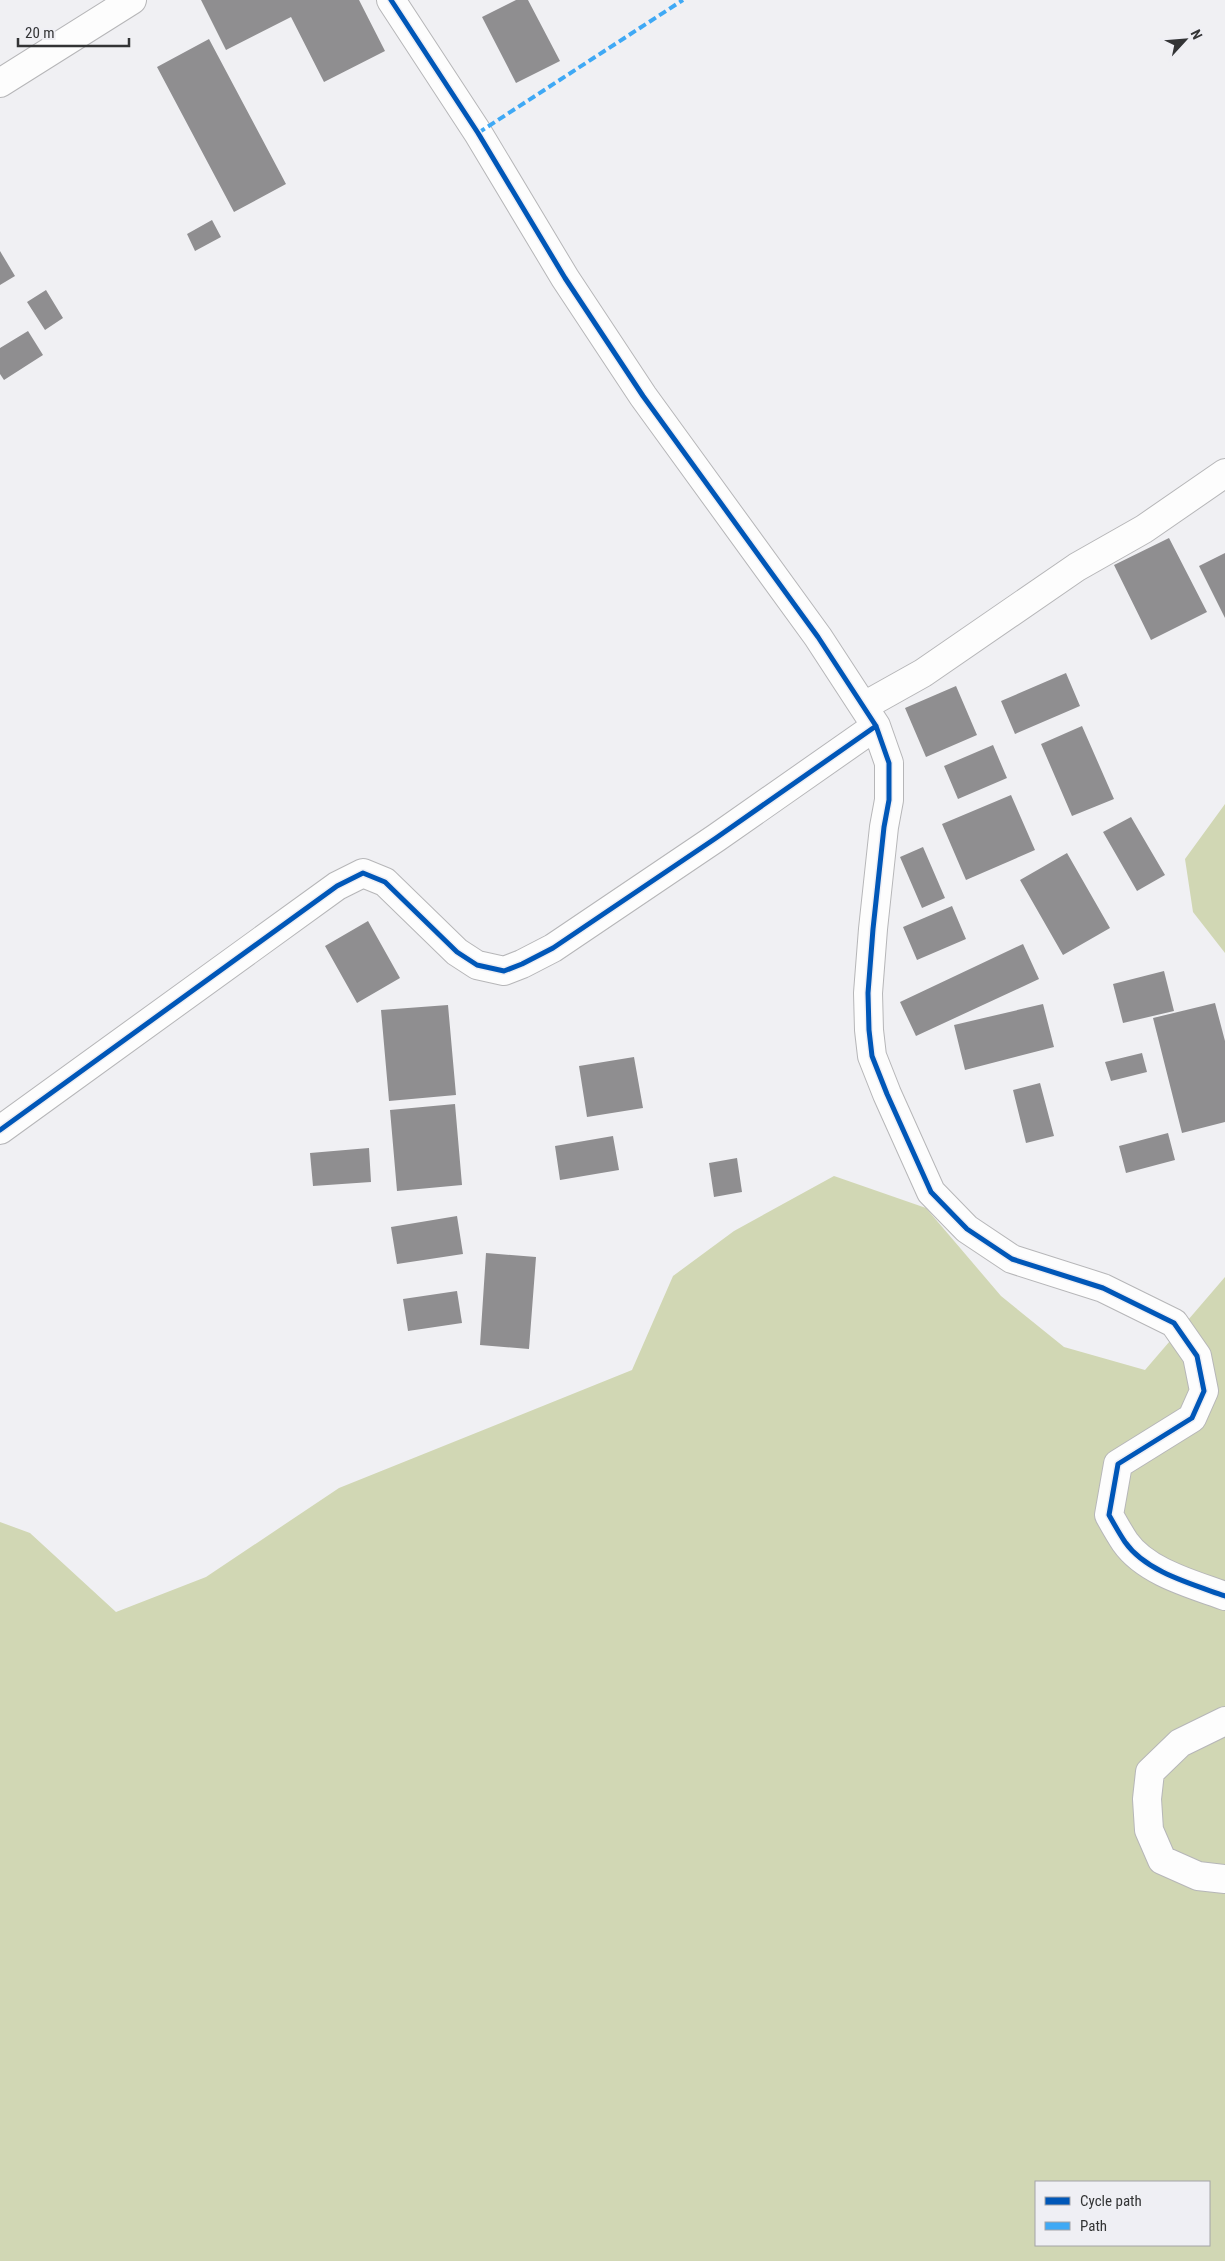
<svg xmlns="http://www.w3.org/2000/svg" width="1225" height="2261" viewBox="0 0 1225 2261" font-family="'Roboto Condensed',sans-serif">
<rect width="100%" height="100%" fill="#f0f0f3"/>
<path fill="#d1d7b4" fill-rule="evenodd" d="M1225,804v149l-32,-41 -8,-53z
M834,1176l92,32 75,88 63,51 81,23 80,-93v984h-1225v-739l30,11 86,79 90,-35 133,-89 293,-118 41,-94 61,-45zM1036,2182h173v63h-173z"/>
<path fill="#8f8e90" d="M201,0h158l26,51 -61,31 -33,-65 -65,33z
M516,0h12l32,61 -44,22 -34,-66z
M209,39l77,145 -52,28 -77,-145z
M212,220l9,17 -26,14 -8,-17z
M0,251l15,25 -15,9z
M46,290l17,28 -18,12 -18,-28z
M28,331l15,24 -39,25 -4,-6v-26z
M1169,538l38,74 -56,28 -37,-75z
M1225,553v65l-26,-52z
M1066,673l14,33 -65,28 -14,-33z
M956,686l21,49 -51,22 -21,-49z
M1082,726l32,73 -42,17 -31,-72z
M993,745l14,33 -49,21 -14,-33z
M1011,795l24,55 -69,30 -24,-56z
M1131,817l34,58 -28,16 -34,-59z
M923,847l22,51 -23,10 -22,-51z
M1067,853l43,75 -47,27 -43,-75z
M952,906l14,33 -49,21 -14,-33z
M368,921l32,57 -43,25 -32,-57z
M1023,944l16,35 -123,57 -16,-34z
M1164,971l10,40 -51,12 -10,-39z
M1215,1003l10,38v81l-43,11 -29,-115z
M1043,1004l11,43 -89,23 -11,-45z
M448,1005l8,90 -67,6 -8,-91z
M1142,1053l5,19 -36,9 -6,-19z
M634,1057l9,51 -56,9 -8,-51z
M1040,1083l14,53 -28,7 -13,-53z
M455,1104l7,81 -65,6 -7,-81z
M1168,1133l7,27 -49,13 -7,-27z
M613,1136l6,34 -59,10 -5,-34z
M369,1148l2,34 -58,4 -3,-33z
M737,1158l5,34 -28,5 -5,-34z
M457,1216l6,38 -66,10 -6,-37z
M486,1253l50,4 -7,92 -49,-4z
M457,1291l5,32 -54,8 -5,-32z"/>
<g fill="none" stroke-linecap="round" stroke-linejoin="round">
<g stroke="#b6b6b8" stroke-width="30">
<path id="minor" d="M391,0l87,133 87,145 78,118 175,241 58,89 13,37v37l-5,27 -11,102 -5,64 1,37 3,26 15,38 44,98 36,37 45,30 91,29 71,35 23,33 7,35 -12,27 -74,46 -9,51c5,9 10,18 16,27 21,30 67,42 100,54
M864,706l59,-33 154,-106 67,-38 81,-56
M0,1130l337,-244 26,-13 22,9 72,70 20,13 27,6 18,-7 31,-16 163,-110 160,-112
M1225,1721l-45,22 -30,29 -3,27 2,31 13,30 36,16 27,3"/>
</g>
<g stroke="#b6b6b8" stroke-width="30">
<path id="primary" d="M0,83l132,-83"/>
</g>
<use href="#minor" stroke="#fdfdfd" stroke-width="28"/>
<use href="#primary" stroke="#fdfdfd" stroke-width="28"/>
<path stroke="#3fa9f5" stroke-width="4" stroke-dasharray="8 4" stroke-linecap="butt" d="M478,133l205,-133"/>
<g stroke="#efeff4" stroke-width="8">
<path id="cycleway" d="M391,0l87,133 87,145 78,118 175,241 58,89 13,37v37l-5,27 -11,102 -5,64 1,37 3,26 15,38 44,98 36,37 45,30 91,29 71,35 23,33 7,35 -12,27 -74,46 -9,51c5,9 10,18 16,27 21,30 67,42 100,54
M0,1130l337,-244 26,-13 22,9 72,70 20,13 27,6 18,-7 31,-16 163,-110 160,-112"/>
</g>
<use href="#cycleway" stroke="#0057b8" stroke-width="5"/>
</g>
<rect x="1035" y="2181" width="175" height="65" fill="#efeff4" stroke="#a4a4a8"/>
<rect x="1045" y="2197" width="25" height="8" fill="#0057b8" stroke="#a4a4a8"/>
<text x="1080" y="2206" font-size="15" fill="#333435">Cycle path</text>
<rect x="1045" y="2222" width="25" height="8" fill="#3fa9f5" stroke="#a4a4a8"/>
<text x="1080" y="2231" font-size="15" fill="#333435">Path</text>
<g transform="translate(1185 40) rotate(64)" stroke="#efeff4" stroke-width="4" paint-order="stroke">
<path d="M0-4L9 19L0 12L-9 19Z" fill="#333435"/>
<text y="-8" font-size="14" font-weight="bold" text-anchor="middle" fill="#333435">N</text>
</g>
<path d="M18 38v8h111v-8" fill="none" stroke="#333435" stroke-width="2.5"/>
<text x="25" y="38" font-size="15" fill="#333435" stroke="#efeff4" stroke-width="4" paint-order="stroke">20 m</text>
</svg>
